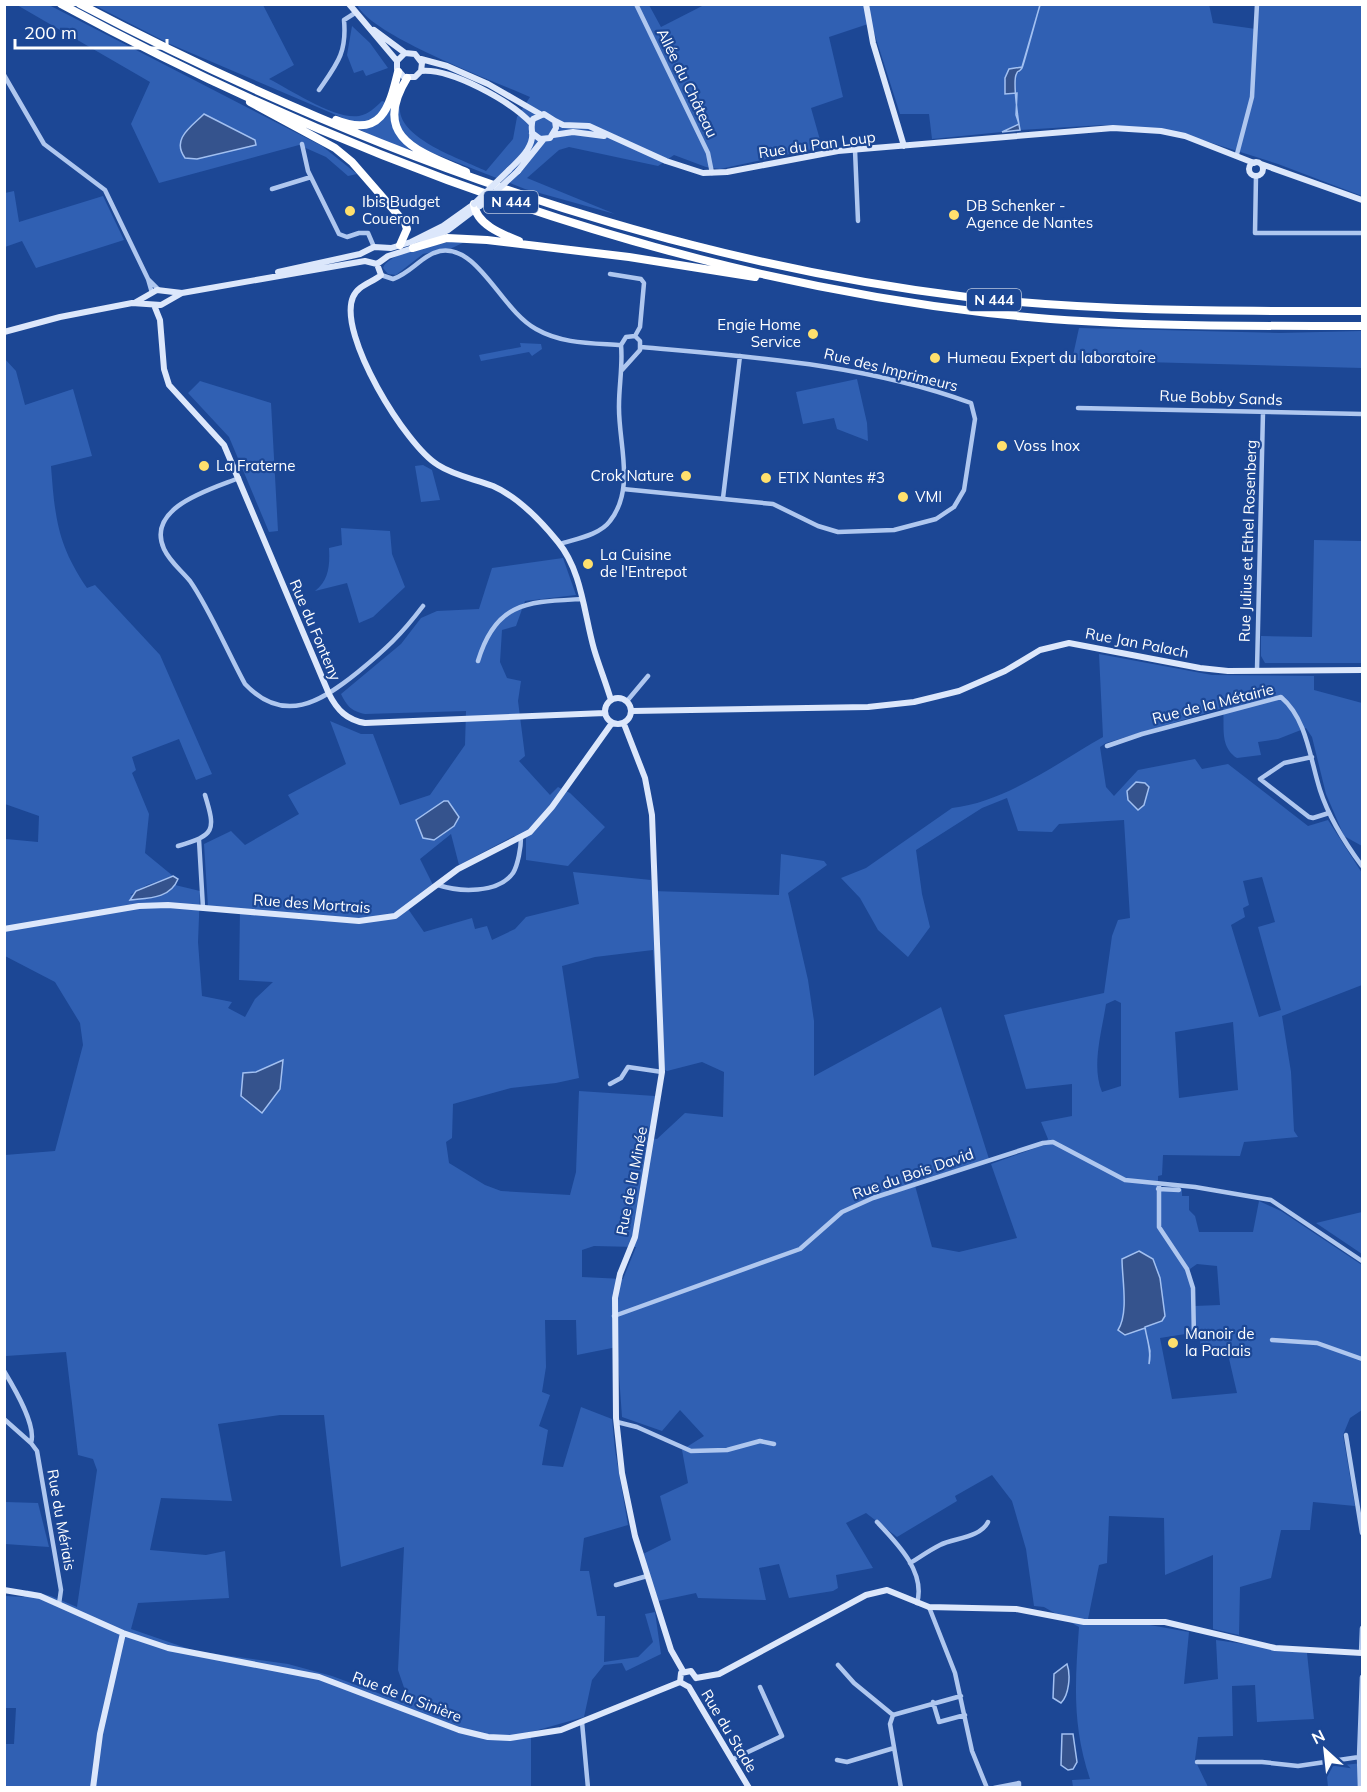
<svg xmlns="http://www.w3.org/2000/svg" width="1367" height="1792" viewBox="0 0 1367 1792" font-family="Mulish,sans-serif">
<rect width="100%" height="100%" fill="#1c4795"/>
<path fill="#3060b3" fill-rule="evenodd" d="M706,4h503l4,19 43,6 2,-24h104v191l-84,-32 -101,-32 -74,-7 -83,5 -1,-6 -17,8 -70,7 -3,-25h-29l-29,-91 -42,14 14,60 -32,11 11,39 -102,22 -14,-2 -32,-12 -16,11 -89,-19 -10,3 -32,28 88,36 -90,-25 -100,-39c-27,2 -60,-16 -82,-32l-173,-74 -76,-39h169l31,60 -25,14c22,11 66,41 90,37 10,-2 17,-9 23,-15l18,5c-4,32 61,53 86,65l27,-32 4,-22 13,-20c-38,-17 -156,-60 -173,-92h292l12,22z
M17,5h32l273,141 35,28 -9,2 -22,-19 -27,-12 -140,38 -28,-59 19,-42z
M352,26l18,17 18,25 -22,8 -3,-6 -9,3 -7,-18z
M14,191l5,31 84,-26 21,44 -88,28 -14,-27 -17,6v-54z
M469,240l-17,8 -29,6 -27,21 -8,-1 -5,-6c5,-17 68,-27 86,-28z
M1079,328l200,5 83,-2v37l-290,-8z
M520,343l21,1 1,5 -10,7 -3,-4 -48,9 -2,-6 42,-8z
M4,358l12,13 9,34 48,-16 19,67 -41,10c4,51 6,78 36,122l8,-3 65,70 52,119 -16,6 -17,-41 -47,18 4,13 -4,3 17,41 -4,39 28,23 -26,9 -17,10 36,-2 9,-8 25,6 -2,51 4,54 30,6 -4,6 17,9 10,-18 18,-17 -34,-2 1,-71 -32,-2 -4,-63 27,-13 14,14 54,-31 -11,-19 58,-31 -16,-43 31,13h12l27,71 30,-10 35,-50 1,-34 -101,3c-14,-3 -18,-8 -24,-20l60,-50 20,-26 16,-7 42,-2 13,-41 71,-10 13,37 -51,6 -9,25 -14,4 -2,32 7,16 14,3 -3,20 7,55 -6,5 31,34 8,-8 12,6 35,34 -37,39 -42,-6v-23l-12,-1 -55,29 -8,-31 -31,25 13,26 -27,21 18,26 48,-14 3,11 12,-3 5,14 23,-11 11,-12 53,-13 -6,-32 78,8 1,11 127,4 2,-41 43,7 3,4 -39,28 20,87 6,41v55l127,-69 48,152 -75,23 18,65 27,5 58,-14 -26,-74 53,-19 4,-6 -7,-17 31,-6v-32l-46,5 -22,-74 100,-22 8,-57 6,-16 12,-2 -6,-98 -65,4 -7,8 -34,-1 -11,-33 -25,10 -66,42 6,44 8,33 -22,30 -30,-27 -18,-32 -19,-20 25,-10 86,-60c54,-6 105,-45 151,-71l-4,-83 113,21 102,1v14l48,13v143l-18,-10 -18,-42 -14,-57 -6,-9 -28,11 -20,3 3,13 -24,3c-18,-12 -12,-31 -14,-50l-117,35 -6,4 6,40 8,9 24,-26 57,-11 7,10 26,-5 80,62 20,-6 34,53v112l-80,31 9,56 3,59 4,6 -54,5 -4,14 -77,-1 -1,20 -4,1v12l24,1v7h7v14l6,6 4,16h54l6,-31 22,10 81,54v145l-12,8 -7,17 12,71 -42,-4 -3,28h-29l-10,48 -31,9 -1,48 -26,-6v-74l-48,20 -1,-57 -55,-2 -2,47 -8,2 -11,54h28l73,13 -5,52 34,-5 -2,-39 91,13 7,66 -57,3 -2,-37 -23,1 1,50 -35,1 -3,23 13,27h-135l-1,-7 18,-1c-18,-54 -15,-96 -11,-152l-35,-20 -10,-1 -8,-57 -14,-48 -20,-26 -37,21 2,5 -60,36 -31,-24 -20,10 27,45 -37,7 2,13 -5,3 -44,7 -10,-34 -20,4 7,32 -68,-2 -2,-5 -38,8 -15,-47 28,-14 -11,-44 28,-13 -6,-33 22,-14 -24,-26 -18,21 -40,-14 -5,-70 -40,8 -1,-35h-31l1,47 -4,25 8,3 -11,31 9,4 -6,35 21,2 18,-60 31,12 3,31 13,75 -44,13 -4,33h9l8,45h8l-1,46 34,-5 15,-15 -8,-28 10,-2 6,42 -35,17 -4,-8 -18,2 -12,15 -8,37 -53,15v55h-526v-43h9l2,-36h-11v-112l19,1 3,-7 24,6 26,11 20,-137 -4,-11 -15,-4 -12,-103 -60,4 -1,-2v-199l50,-4 28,-106 -3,-22 -25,-41 -50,-26v-113l1,-4 32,3 1,-26 -34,-12zM1262,877l13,45 -17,5 23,83 -22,7 -28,-92 14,-8 -2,-9 6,-3 -6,-24zM653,950l7,117 7,4 35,-9 22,10 -1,45 -38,-4 -28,26 -7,-1 5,-42 -76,-5 -3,81 -6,23 -69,-4 -16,-6 -36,-22 -3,-21 6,-4 1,-34 58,-16 45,-5 23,-5 -17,-112 33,-9zM1115,1000l6,3v83l-19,6c-11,-26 0,-61 4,-88zM1233,1022l5,68 -59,8 -4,-66zM594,1246l42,1 -13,32 -41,-2v-27zM1197,1264l20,2 3,39 -26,1 -2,-21 -5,-14zM1198,1332l5,23 24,-5 10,43 -65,6 -12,-61zM280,1415h44l17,152 63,-20 -6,123 12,35 -78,-29 -44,-12 -93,-13 -64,-22 7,-26 91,-5 -4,-47 -19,4 -56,-5 11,-52 71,3 -14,-77z
M857,379l10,44 1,18 -31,-12 -3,-11 -31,6 -7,-32z
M200,381l71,22 7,128 -9,1 -40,-95 -41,-44z
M423,465l9,5 8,30 -19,2 -6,-36z
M341,528l49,3 2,23 13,33 -32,30 -14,6 -12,-40 -32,8c14,-11 15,-26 14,-43l13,-3z
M1314,540l47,1v122h-96l-4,-7v-20l51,1z
M1362,1212v42l-46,-31z
M5,1502l33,1 11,44 -44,-3z
M1362,1763v24h-34l-2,-20z"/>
<path fill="#35538d" stroke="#a2c0f1" stroke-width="1.5" d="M1040,5c-2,6 -16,59 -18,63 -5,7 -3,-1 -6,7 -3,8 2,45 4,55l-18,2 17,-8 -3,-9 1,-22 -12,1v-16l4,-9 13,-2z
M204,114l51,26 1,5 -59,14 -12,-1c-14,-19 6,-31 19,-44z
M1136,782l9,1 4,4 -5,18 -6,5 -10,-10 -1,-9z
M444,801h4l11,16 -5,9 -20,14 -11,-2 -7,-18z
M173,876l5,3c-8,20 -30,19 -48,21l6,-9z
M283,1060l-3,29 -18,24 -21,-17 2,-23 13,-1z
M1139,1251l14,8 7,19 5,38 -3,5 -17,6c2,13 7,25 4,37l1,-13 -5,-23 -20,7 -7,-5c11,-17 4,-51 4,-71z
M1067,1664c4,11 2,31 -6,39l-8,-5 1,-24z
M1073,1734l4,28 -4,7 -5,1 -7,-5 1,-31z"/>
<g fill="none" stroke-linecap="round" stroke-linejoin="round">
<path stroke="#afc7ef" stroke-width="4.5" d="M636,4l72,149 4,20
M4,75l40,69 61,46 43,89 4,14
M319,90c18,-26 28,-37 25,-70l11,-7
M302,144l6,27 31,63 8,3 12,-4h9l6,14
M855,150l3,71
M1237,154l15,-57 5,-93
M1256,176l-1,57h107
M272,189l39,-12
M610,274l31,5 3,4 -4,44 -5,9
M381,275l12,4c18,-6 29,-24 47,-28 38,-7 61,59 96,78 26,15 56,14 85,16
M148,279l11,11
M1078,408l284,6
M239,478c-27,11 -94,29 -75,71 6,13 17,21 26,32 19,27 38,72 55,103 39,41 76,18 113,-12 28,-23 43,-37 65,-66
M623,489l150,15 45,22 20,6 56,-2 42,-11 18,-12 10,-17 11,-71 -4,-16c-106,-39 -218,-46 -330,-56
M723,498l17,-142
M560,544c15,-5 40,-9 50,-23 26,-33 8,-78 9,-116 0,-20 4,-40 2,-60l5,-8 9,-1 5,5v9l-18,20
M478,661c18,-60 50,-59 104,-62
M1257,670l6,-258
M627,701l21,-25
M1107,746l35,-12 139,-37c26,22 29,62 39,93 9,28 25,53 42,76
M1312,757l-28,6 -24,16 49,38 4,1 16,-5
M199,840l4,68
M178,846c37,-11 38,-15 27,-51
M438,885c21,7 60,9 75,-12 5,-8 8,-26 8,-36
M610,1084l11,-6 7,-11 34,5
M1159,1184v43l28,42 6,19 1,50
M1158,1189l21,1
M614,1316l186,-67 42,-37 31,-14 170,-55 10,-1 72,38 70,7 76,13 91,61
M1272,1340l45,3 45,16
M4,1371c9,15 33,54 27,72l6,8 24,139 -2,14
M4,1419l27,24
M617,1422l20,5 54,24 36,-1 33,-9 14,3
M1346,1435l16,98
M877,1522c20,21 49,50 40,81
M910,1563c10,-6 20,-13 30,-18 14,-7 40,-7 48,-23
M616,1585l31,-9
M929,1607l26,66 17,78 15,37
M1361,1653l1,-25
M838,1665l16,18 39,32
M933,1702l6,20 26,-7
M582,1722l6,66
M733,1759l49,-23 -22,-49
M837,1760l10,2 47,-14
M1197,1762h65l36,4 61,-9
M901,1788l-11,-64 3,-9 68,-19
M994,1788l25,-5v5
M1360,1788l-1,-31 3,-80"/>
<path stroke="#dce7fb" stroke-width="6" d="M349,4l48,57
M866,4l7,39 31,103
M374,30l31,23
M421,59l26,7 41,18 52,30
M421,71l1,-8 -7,-9 -10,-1 -8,8v8l7,8h11l6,-6c30,-3 89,30 110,52
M555,121l8,4 26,1 77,35 37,12 24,-1 111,-21 275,-23 48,3 24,5 69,27
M553,135l20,-3 31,4
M1249 169a7 7 0 1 1 14 0a7 7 0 1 1-14 0Z
M1261,164l101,36
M509,170c9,-9 21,-19 23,-32 1,-7 -2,-11 1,-19l11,-5 11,7 1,7 -6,10 -10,1 -8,-6
M518,171l25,-31
M377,264l4,11c-9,8 -23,10 -28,22 -16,37 53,149 85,168 17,11 37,14 55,21 25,11 48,35 65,56 24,29 26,72 36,107 5,17 12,34 17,51
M278,272l82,-18 14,-7 17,1 20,-6 32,-16 31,-22
M136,302l21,-12 25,3
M154,305l6,15 4,49 5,16 55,60 105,249c8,16 18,26 36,29l240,-10
M4,332l56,-15 72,-14 29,2 21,-12 183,-32 12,3 11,-8 25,-8 35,-18 29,-22
M605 711a13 13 0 1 1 26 0a13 13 0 1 1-26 0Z
M632,711l236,-4 46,-5 45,-11 46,-20 35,-21 29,-7 131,25 28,3 134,-1
M624,724l21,54 7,37 10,257 -27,165 -15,37 -5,24 1,120 6,55 13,63 36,114 12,21
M4,929l135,-23 29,-1 191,16 36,-5 63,-47 72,-37 22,-25 60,-84
M4,1590l36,6 83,37 45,15 151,29 140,53 29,7 22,1 51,-8 119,-48
M696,1678l23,-4 147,-79 21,-5 42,17 87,2 68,13h81l110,26 87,5
M689,1687l60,101
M689,1687l-9,-5 1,-9 10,-2 5,7
M93,1788l7,-54 23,-101"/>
<path stroke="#fff" stroke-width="8" d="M61,4c286,155 603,271 927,309 124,14 250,13 374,13
M80,4c278,146 575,255 887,293 132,15 263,14 395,14
M407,78c-37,60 13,74 59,94
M250,102l85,46 17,14 53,61 2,6 -7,16
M336,120c45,18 53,-11 62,-48
M474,204c2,20 27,30 45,37
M413,248l34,-10 40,2 142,17 126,20"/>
<path stroke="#dce7fb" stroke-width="6" d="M474,204l35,-34
M480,206l38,-35"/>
</g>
<g fill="#ffe06d" stroke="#1c4795" stroke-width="2">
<circle cx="350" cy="211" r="6"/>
<circle cx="954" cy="215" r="6"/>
<circle cx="813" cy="334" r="6"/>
<circle cx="935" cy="358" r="6"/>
<circle cx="1002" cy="446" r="6"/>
<circle cx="204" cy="466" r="6"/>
<circle cx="686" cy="476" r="6"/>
<circle cx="766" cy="478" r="6"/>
<circle cx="903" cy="497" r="6"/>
<circle cx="588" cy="564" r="6"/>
<circle cx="1173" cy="1343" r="6"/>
</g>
<g text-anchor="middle" stroke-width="4.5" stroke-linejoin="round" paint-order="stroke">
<g fill="#1c4795" stroke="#bbc8df" stroke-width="1.5">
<rect x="484" y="191" width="54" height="22" rx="4.5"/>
<rect x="967" y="289" width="54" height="22" rx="4.5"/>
</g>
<g font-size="14" font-weight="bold" fill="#fff">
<text x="511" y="207">N 444</text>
<text x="994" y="305">N 444</text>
</g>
<g font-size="15" fill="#fff" stroke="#1c4795">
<text transform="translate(687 83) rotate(64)" y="5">Allée du Château</text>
<text transform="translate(817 145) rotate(-8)" y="5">Rue du Pan Loup</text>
<text transform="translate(891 370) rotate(14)" y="5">Rue des Imprimeurs</text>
<text transform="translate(1221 398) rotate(2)" y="5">Rue Bobby Sands</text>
<text transform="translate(1248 541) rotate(-88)" y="5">Rue Julius et Ethel Rosenberg</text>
<text transform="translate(315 630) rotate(67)" y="5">Rue du Fonteny</text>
<text transform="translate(1137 643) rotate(11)" y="5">Rue Jan Palach</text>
<text transform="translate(1213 704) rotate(-14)" y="5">Rue de la Métairie</text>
<text transform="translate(312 904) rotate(4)" y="5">Rue des Mortrais</text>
<text transform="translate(913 1174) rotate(-19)" y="5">Rue du Bois David</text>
<text transform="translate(632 1181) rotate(-79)" y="5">Rue de la Minée</text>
<text transform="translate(61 1520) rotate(80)" y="5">Rue du Mériais</text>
<text transform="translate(407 1697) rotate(21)" y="5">Rue de la Sinière</text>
<text transform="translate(729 1731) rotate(59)" y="5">Rue du Stade</text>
</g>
<g font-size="15" fill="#fff" stroke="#1c4795" text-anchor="start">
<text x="362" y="207">Ibis Budget<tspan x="362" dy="17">Coueron</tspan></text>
<text x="966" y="211">DB Schenker -<tspan x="966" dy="17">Agence de Nantes</tspan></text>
<text x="801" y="330" text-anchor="end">Engie Home<tspan x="801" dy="17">Service</tspan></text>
<text x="947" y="363">Humeau Expert du laboratoire</text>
<text x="1014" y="451">Voss Inox</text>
<text x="216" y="471">La Fraterne</text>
<text x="674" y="481" text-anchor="end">Crok Nature</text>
<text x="778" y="483">ETIX Nantes #3</text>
<text x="915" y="502">VMI</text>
<text x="600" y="560">La Cuisine<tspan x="600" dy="17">de l'Entrepot</tspan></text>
<text x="1185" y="1339">Manoir de<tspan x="1185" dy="17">la Paclais</tspan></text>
</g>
</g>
<rect width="1367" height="1792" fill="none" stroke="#ffffff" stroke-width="12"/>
<g transform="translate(1325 1750) rotate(333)" stroke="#1c4795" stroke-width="4.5" paint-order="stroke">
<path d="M0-4.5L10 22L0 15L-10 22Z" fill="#ffffff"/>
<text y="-9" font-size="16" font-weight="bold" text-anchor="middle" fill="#ffffff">N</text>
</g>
<path d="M15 39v9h152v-9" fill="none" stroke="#ffffff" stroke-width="3"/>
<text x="24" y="39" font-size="18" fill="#ffffff" stroke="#1c4795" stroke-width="4.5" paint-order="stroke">200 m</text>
</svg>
